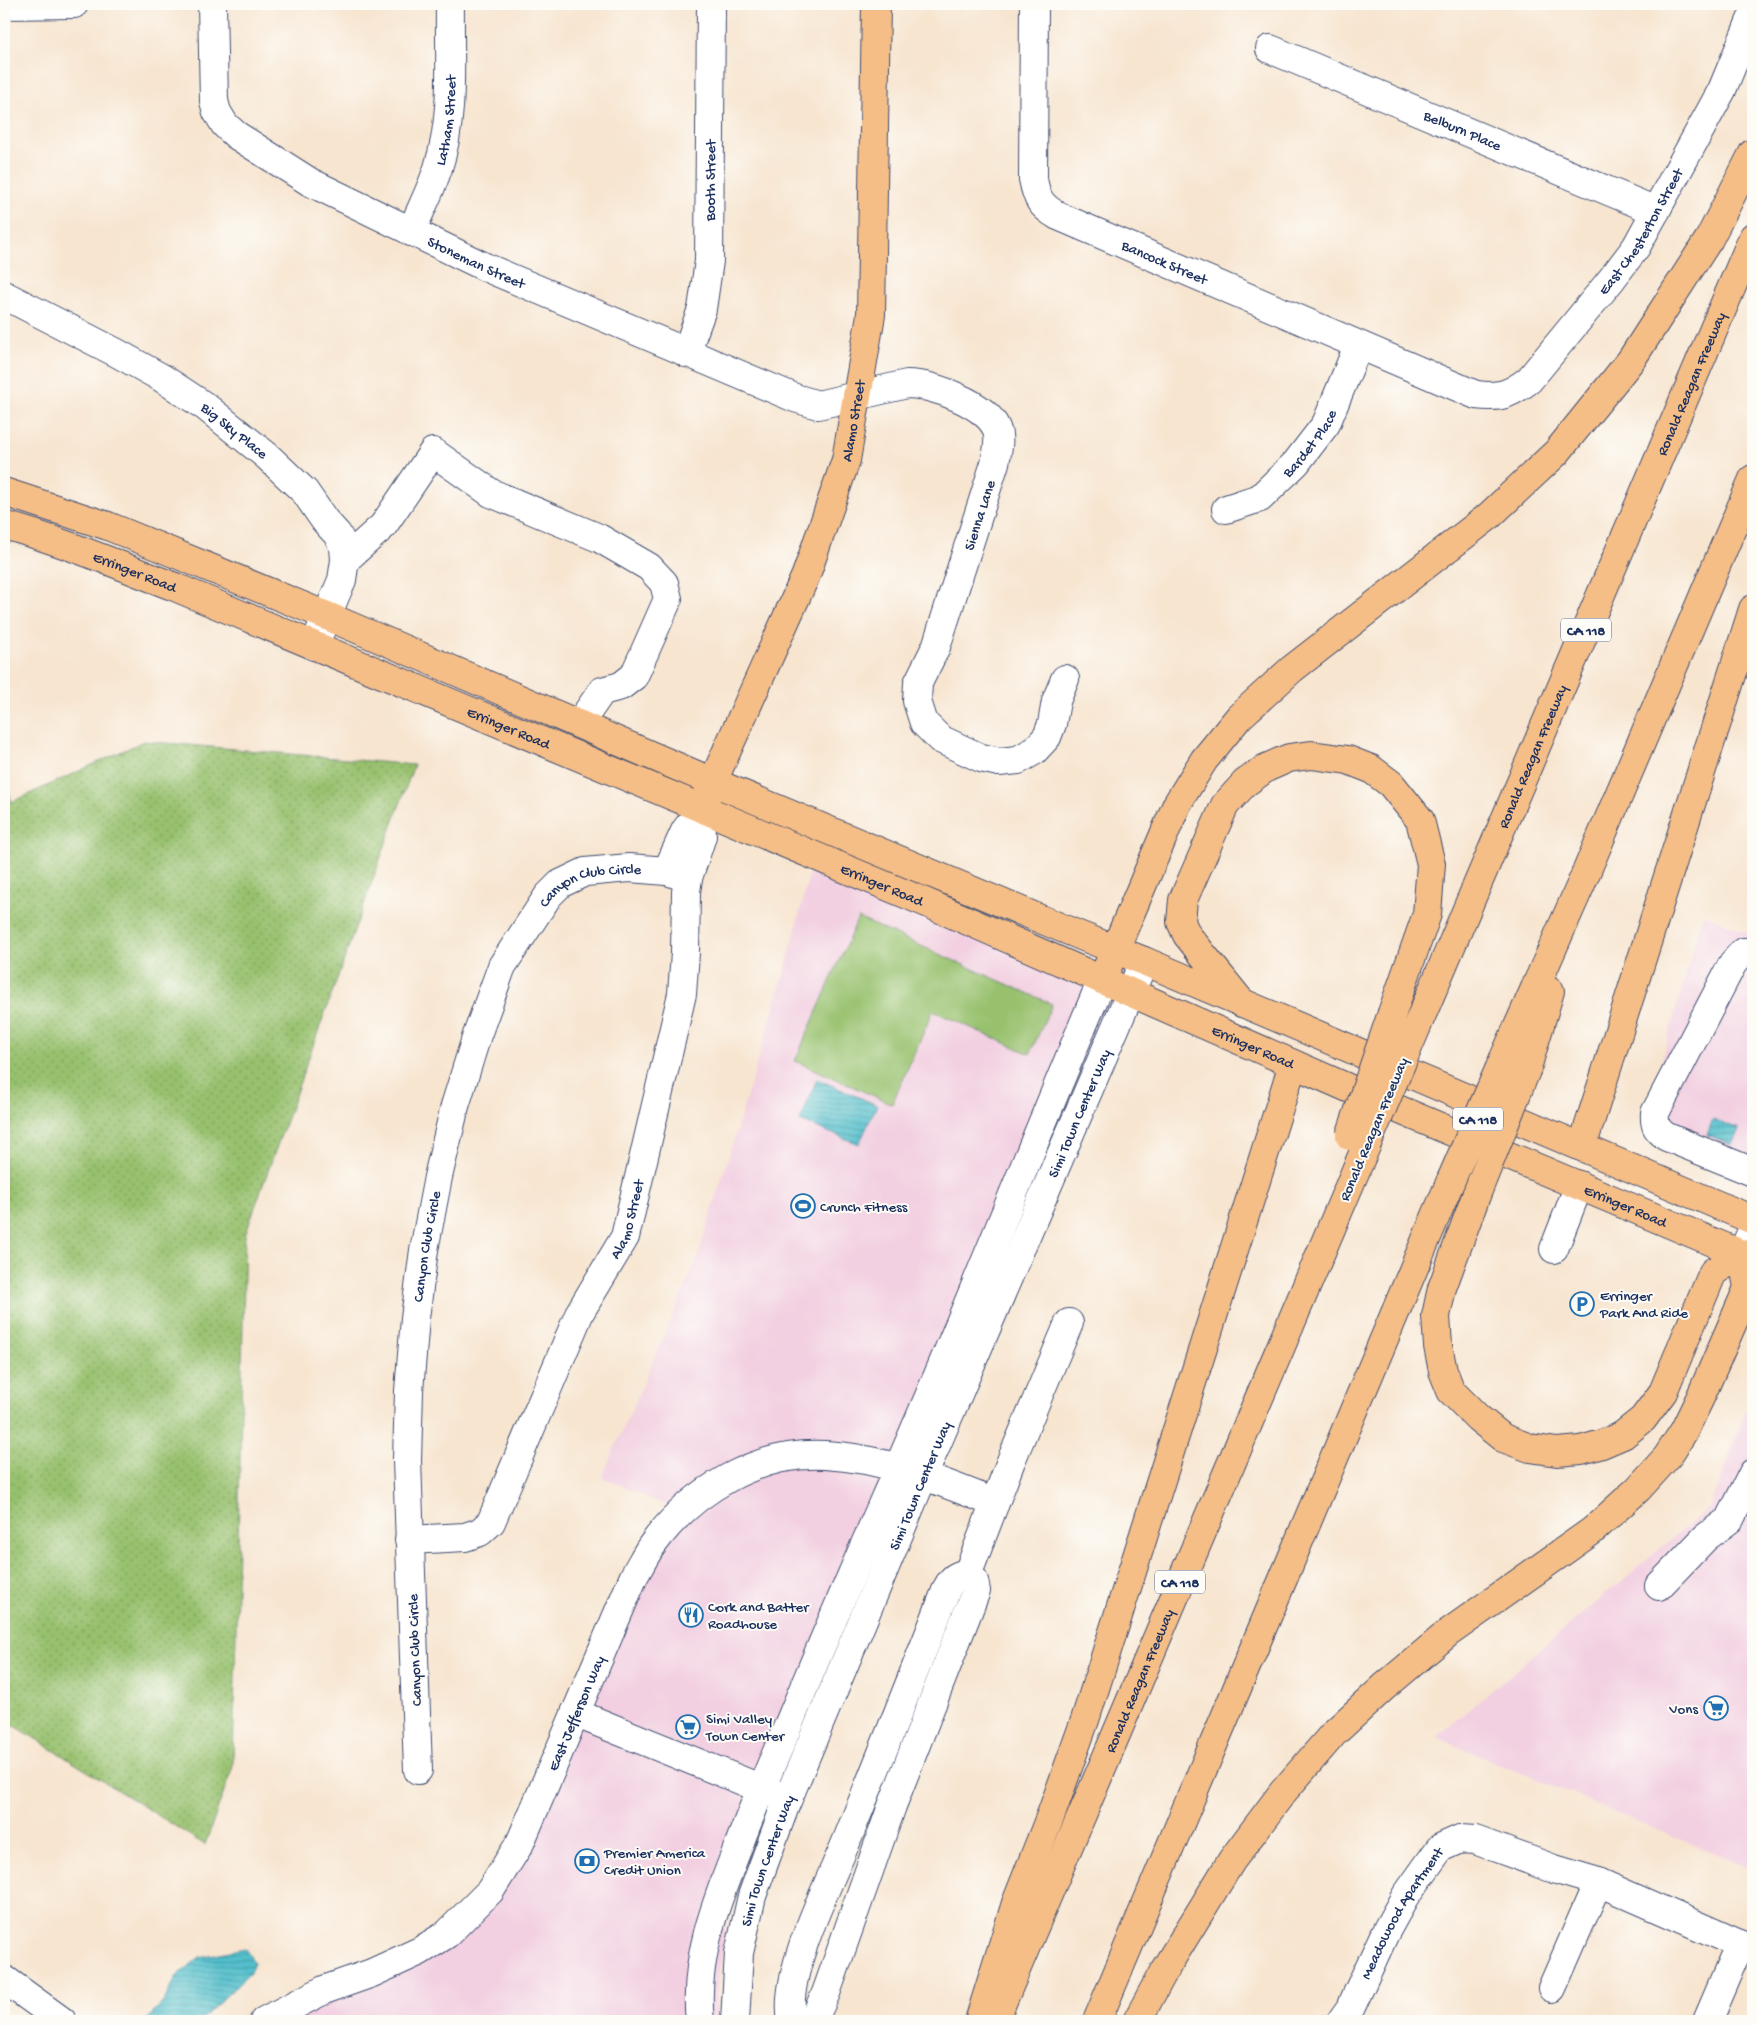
<svg xmlns="http://www.w3.org/2000/svg" width="1757" height="2025" viewBox="0 0 1757 2025" font-family="'Gochi Hand',sans-serif">
<defs>
<pattern id="grass-dots" width="8" height="8" patternUnits="userSpaceOnUse" patternTransform="scale(1.25)"><rect width="8" height="8" fill="#97c16d"/><path d="M2 2h.1M6 6h.1" fill="none" stroke="#7a9d5d" stroke-width="1.8" stroke-linecap="round"/></pattern>
<pattern id="water-rules" width="6" height="5" patternUnits="userSpaceOnUse" patternTransform="scale(1.25)"><rect width="6" height="5" fill="#53c0cc"/><path d="M0 2.5h6" fill="none" stroke="#449ca9"/></pattern>
</defs>
<rect width="100%" height="100%" fill="#fdfcf7"/>
<filter id="ink" filterUnits="userSpaceOnUse"><feTurbulence type="fractalNoise" baseFrequency=".02" numOctaves="2"/><feDisplacementMap in="SourceGraphic" scale="10" xChannelSelector="R" yChannelSelector="G"/><feConvolveMatrix kernelMatrix="1 2 1 2 8 2 1 2 1" color-interpolation-filters="sRGB"/></filter>
<filter id="wash" filterUnits="userSpaceOnUse"><feTurbulence type="fractalNoise" baseFrequency=".0096" numOctaves="4" result="noise"/><feDisplacementMap in="SourceGraphic" scale="20" xChannelSelector="R" yChannelSelector="G"/><feGaussianBlur stdDeviation="1.12" result="paint"/><feColorMatrix in="noise" values="0 0 0 0 0 0 0 0 0 0 0 0 0 0 0 0 0 1.4 0 .05"/><feComposite in="paint" operator="in"/></filter>
<g filter="url(#wash)">
<rect width="100%" height="100%" fill="#f7e5d0"/>
<path fill="#f2cfe1" d="M811,867l309,127 -214,481 -176,425 -14,96 1,25h-442l118,-51 118,-99 125,-288 51,-68 -85,-38 95,-217 89,-292z
M1703,914l50,21v251l-105,-45 -5,-16z
M1753,1391v479l-317,-133 275,-231z"/>
<path fill="url(#grass-dots)" stroke="#597866" d="M144,741l270,24 -169,470 -12,531 -28,79 -201,-126v-941l8,24z"/>
<path fill="#97c16d" stroke="#597866" d="M858,918l194,86 -22,50 -97,-43 -41,93 -97,-43z"/>
<path fill="url(#water-rules)" stroke="#377895" d="M817,1079l60,26 -18,39 -59,-23z
M1713,1119l26,10 -7,16 -25,-10z
M245,1948l9,14 -4,11 -50,48h-54l18,-20 13,-25 23,-19z"/>
</g>
<g filter="url(#ink)">
<g fill="none" stroke-linecap="round" stroke-linejoin="round">
<g stroke="#3c4a6f" stroke-width="30">
<g id="minor">
<path id="s1" d="M212,4l2,97 3,11 8,13 11,10 74,47 175,85 310,131 23,7 89,-21c25,0 79,20 89,44 5,11 1,24 -1,35l-59,184 -18,36 -1,18 7,22 16,16 41,19 18,4 19,-2 16,-9 13,-14 5,-13 4,-23 9,-22"/>
<path id="s2" d="M1034,4l-1,175c4,21 8,27 25,37l418,179c24,3 33,0 53,-15l82,-100 25,-33 86,-157 31,-75"/>
<path d="M4,5l70,-1"/>
<path id="s3" d="M1270,49l386,162"/>
<path id="s4" d="M411,232c9,-21 20,-42 27,-64 17,-52 11,-111 12,-164"/>
<path id="s5" d="M4,295l113,58 45,25 44,29 61,49 38,36 20,29 12,13 7,13 1,13 -3,20 -28,66"/>
<path id="s6" d="M686,353l16,-44 7,-48 2,-257"/>
<path id="s7" d="M1226,509l34,-11 36,-35 30,-39 32,-78"/>
<path d="M345,560l38,-34 50,-74 58,41 108,45 50,29 15,16 4,16 -34,77 -13,10 -19,5 -23,33"/>
<path d="M667,871l18,-40 12,-16"/>
<path d="M1753,952h-10l-10,11 -78,150c-1,13 2,17 12,24l86,35"/>
<path d="M1554,1249l25,-64"/>
<path d="M1742,1254l11,-26"/>
<path id="s8" d="M409,1540l56,-3 15,-5 11,-10 89,-210 45,-75 57,-243 3,-41 1,-61 2,-14 14,-42 -1,-27"/>
<path d="M968,1573l43,-112 58,-138"/>
<path d="M1659,1586l46,-48 25,-19 23,-46"/>
<path d="M575,1713l202,82"/>
<path id="s9" d="M418,1770l-11,-310 2,-69 6,-73 9,-68 14,-73 17,-71 22,-71 25,-69 46,-70 12,-12 25,-12 44,-4 38,3 21,7"/>
<path d="M4,1979l58,42"/>
<path d="M1552,1988l46,-106"/>
<path id="s10" d="M264,2021l60,-31 48,-17 48,-22 27,-17 43,-43 30,-48 114,-267c6,-10 12,-23 19,-32 39,-53 104,-93 172,-89 59,3 115,26 170,48"/>
<path d="M700,2021c-7,-61 16,-118 38,-174 14,-37 29,-73 45,-109 37,-91 76,-180 115,-270 71,-161 135,-326 204,-488"/>
<path id="s11" d="M735,2021l4,-68 13,-57 33,-90 147,-351 212,-494"/>
<path d="M792,2021c-10,-49 38,-138 57,-186 33,-82 66,-164 98,-247 5,-10 9,-13 21,-15"/>
<path d="M813,2021l13,-28 66,-187 84,-215 -2,-10 -6,-8"/>
<path id="s12" d="M1341,2021l10,-14 34,-74 20,-36 35,-49 20,-9 15,1 79,29 44,13 155,68"/>
<path d="M1707,2021l33,-77"/>
</g>
</g>
<g stroke="#3c4a6f" stroke-width="30">
<g id="major">
<path d="M4,492l104,34 219,90 386,166 368,154 63,25 609,259"/>
<path id="s13" d="M4,525c58,16 114,40 171,62l752,316 428,188 398,168"/>
<path id="s14" d="M706,797l100,-222 40,-115 25,-145 5,-311"/>
</g>
</g>
<g stroke="#3c4a6f" stroke-width="30">
<g id="highway">
<path d="M1102,980l75,-176 27,-44 35,-43 53,-48 197,-153 68,-64 74,-92 78,-121 44,-86"/>
<path d="M1242,1003l-55,-68 -6,-13 2,-22 42,-95 20,-22 21,-15 23,-10 22,-3 37,5 23,9 20,15 29,36 11,44 -4,50 -35,99"/>
<path id="s15" d="M1418,1024l335,-787"/>
<path d="M1504,1058l78,-176 171,-403"/>
<path d="M1527,1068l23,-77"/>
<path d="M1582,1147l171,-538"/>
<path id="s16" d="M999,2010l368,-866"/>
<path d="M979,2021l37,-118 36,-91 33,-92 208,-656"/>
<path d="M1097,2021l354,-841"/>
<path d="M1137,2021l28,-52 67,-109 51,-68 51,-59 50,-46 64,-54 144,-102 46,-42 29,-32 17,-26 16,-33 48,-110 -6,-34 -29,18 -50,120 -20,27 -20,16 -21,9 -21,6 -24,2 -27,-4 -27,-10 -25,-20 -27,-27 -8,-20 -5,-25 -2,-30 6,-28 35,-95"/>
</g>
</g>
<use href="#minor" stroke="#fff" stroke-width="28"/>
<use href="#major" stroke="#f6be87" stroke-width="28"/>
<use href="#highway" stroke="#f6be87" stroke-width="28"/>
<g stroke="#3c4a6f" stroke-width="30" stroke-linecap="butt">
<path id="highway-bridge" d="M1350,1136l42,-123
M1367,1144l51,-120
M1451,1180l53,-122
M1477,1193l50,-125"/>
</g>
<use href="#highway-bridge" stroke="#f6be87" stroke-width="28"/>
</g>
</g>
<defs>
<g id="stadium-ring" transform="scale(1.25)"><circle r="9.5" fill="#fdfcf7" stroke="#1f6fb2" stroke-width="1.5"/><path d="M0-5a6.5 5 0 1 0 0 10a6.5 5 0 1 0 0-10ZM-3.5-1.8h7v3.6h-7Z" fill="#1f6fb2"/></g>
<g id="parking-ring" transform="scale(1.25)"><circle r="9.5" fill="#fdfcf7" stroke="#1f6fb2" stroke-width="1.5"/><path d="M-3.5-5.5H1a3.5 3.5 0 0 1 0 7H-1V5.5H-3.5ZM-1-3.4V-.6H.8a1.4 1.4 0 0 0 0-2.8Z" fill="#1f6fb2"/></g>
<g id="restaurant-ring" transform="scale(1.25)"><circle r="9.5" fill="#fdfcf7" stroke="#1f6fb2" stroke-width="1.5"/><path d="M-5-6h1v4h1v-4h1v4h1v-4h1v5L-1.5 .5V6h-2V.5L-5-1ZM5-6V6H3V1.5H1.5Q1.5-4 5-6Z" fill="#1f6fb2"/></g>
<g id="supermarket-ring" transform="scale(1.25)"><circle r="9.5" fill="#fdfcf7" stroke="#1f6fb2" stroke-width="1.5"/><path d="M-6-5.5h2.5l.6 2H6L4.5 2H-2.5L-4.4-4H-6ZM-1.5 3.2a1.3 1.3 0 1 0 .1 0ZM3 3.2a1.3 1.3 0 1 0 .1 0Z" fill="#1f6fb2"/></g>
<g id="bank-ring" transform="scale(1.25)"><circle r="9.5" fill="#fdfcf7" stroke="#1f6fb2" stroke-width="1.5"/><path d="M-6-4H6V4H-6ZM0-2.3a2.3 2.3 0 1 0 0 4.6a2.3 2.3 0 1 0 0-4.6Z" fill="#1f6fb2"/></g>
</defs>
<g fill-rule="evenodd">
<use href="#stadium-ring" x="803" y="1206"/>
<use href="#parking-ring" x="1582" y="1304"/>
<use href="#restaurant-ring" x="691" y="1615"/>
<use href="#supermarket-ring" x="1716" y="1708"/>
<use href="#supermarket-ring" x="688" y="1727"/>
<use href="#bank-ring" x="587" y="1861"/>
</g>
<g text-anchor="middle" stroke-width="4" stroke-linejoin="round" paint-order="stroke">
<g fill="#fdfcf7" stroke="#5f6c8c" stroke-width="1">
<rect x="1561" y="618.5" width="50" height="23" rx="4"/>
<rect x="1453" y="1107.5" width="50" height="23" rx="4"/>
<rect x="1155" y="1570.5" width="50" height="23" rx="4"/>
</g>
<g font-size="14" font-weight="bold" fill="#1b2f5e">
<text x="1586" y="635">CA 118</text>
<text x="1478" y="1124">CA 118</text>
<text x="1180" y="1587">CA 118</text>
</g>
<g font-size="15" fill="#1b2f5e" stroke="#fdfcf7">
<text dy="5" stroke="none"><textPath href="#s4" startOffset="118">Latham Street</textPath></text>
<text dy="5" stroke="none"><textPath href="#s3" startOffset="209">Belburn Place</textPath></text>
<text dy="5" stroke="none"><textPath href="#s6" startOffset="176">Booth Street</textPath></text>
<text dy="5" stroke="none"><textPath href="#s2" startOffset="920">East Chesterton Street</textPath></text>
<text dy="5" stroke="none"><textPath href="#s1" startOffset="411">Stoneman Street</textPath></text>
<text dy="5" stroke="none"><textPath href="#s2" startOffset="338">Bancock Street</textPath></text>
<text dy="5" stroke="none"><textPath href="#s15" startOffset="696">Ronald Reagan Freeway</textPath></text>
<text dy="5" stroke="none"><textPath href="#s14" startOffset="405">Alamo Street</textPath></text>
<text dy="5" stroke="none"><textPath href="#s5" startOffset="268">Big Sky Place</textPath></text>
<text dy="5" stroke="none"><textPath href="#s7" startOffset="110">Bardet Place</textPath></text>
<text transform="translate(979 515) rotate(-72)" y="5">Sienna Lane</text>
<text dy="5" stroke="none"><textPath href="#s13" startOffset="139">Erringer Road</textPath></text>
<text dy="5" stroke="none"><textPath href="#s13" startOffset="544">Erringer Road</textPath></text>
<text dy="5" stroke="none"><textPath href="#s15" startOffset="291">Ronald Reagan Freeway</textPath></text>
<text dy="5" stroke="none"><textPath href="#s13" startOffset="949">Erringer Road</textPath></text>
<text dy="5" stroke="none"><textPath href="#s9" startOffset="945">Canyon Club Circle</textPath></text>
<text dy="5" stroke="none"><textPath href="#s13" startOffset="1354">Erringer Road</textPath></text>
<text dy="5" stroke="none"><textPath href="#s11" startOffset="975">Simi Town Center Way</textPath></text>
<text transform="translate(1373 1129) rotate(-67)" y="5">Ronald Reagan Freeway</text>
<text dy="5" stroke="none"><textPath href="#s13" startOffset="1759">Erringer Road</textPath></text>
<text dy="5" stroke="none"><textPath href="#s8" startOffset="420">Alamo Street</textPath></text>
<text dy="5" stroke="none"><textPath href="#s9" startOffset="525">Canyon Club Circle</textPath></text>
<text dy="5" stroke="none"><textPath href="#s11" startOffset="570">Simi Town Center Way</textPath></text>
<text transform="translate(414 1650) rotate(-92)" y="5">Canyon Club Circle</text>
<text dy="5" stroke="none"><textPath href="#s16" startOffset="358">Ronald Reagan Freeway</textPath></text>
<text dy="5" stroke="none"><textPath href="#s10" startOffset="462">East Jefferson Way</textPath></text>
<text dy="5" stroke="none"><textPath href="#s11" startOffset="165">Simi Town Center Way</textPath></text>
<text dy="5" stroke="none"><textPath href="#s12" startOffset="124">Meadowood Apartment</textPath></text>
</g>
<g font-size="15" fill="#1b2f5e" stroke="#fdfcf7" text-anchor="start">
<text x="820" y="1211">Crunch Fitness</text>
<text x="1600" y="1300">Erringer<tspan x="1600" dy="17">Park And Ride</tspan></text>
<text x="708" y="1611">Cork and Batter<tspan x="708" dy="17">Roadhouse</tspan></text>
<text x="1698" y="1713" text-anchor="end">Vons</text>
<text x="706" y="1723">Simi Valley<tspan x="706" dy="17">Town Center</tspan></text>
<text x="604" y="1857">Premier America<tspan x="604" dy="17">Credit Union</tspan></text>
</g>
</g>
<rect width="1757" height="2025" fill="none" stroke="#fdfcf7" stroke-width="20"/>
</svg>
